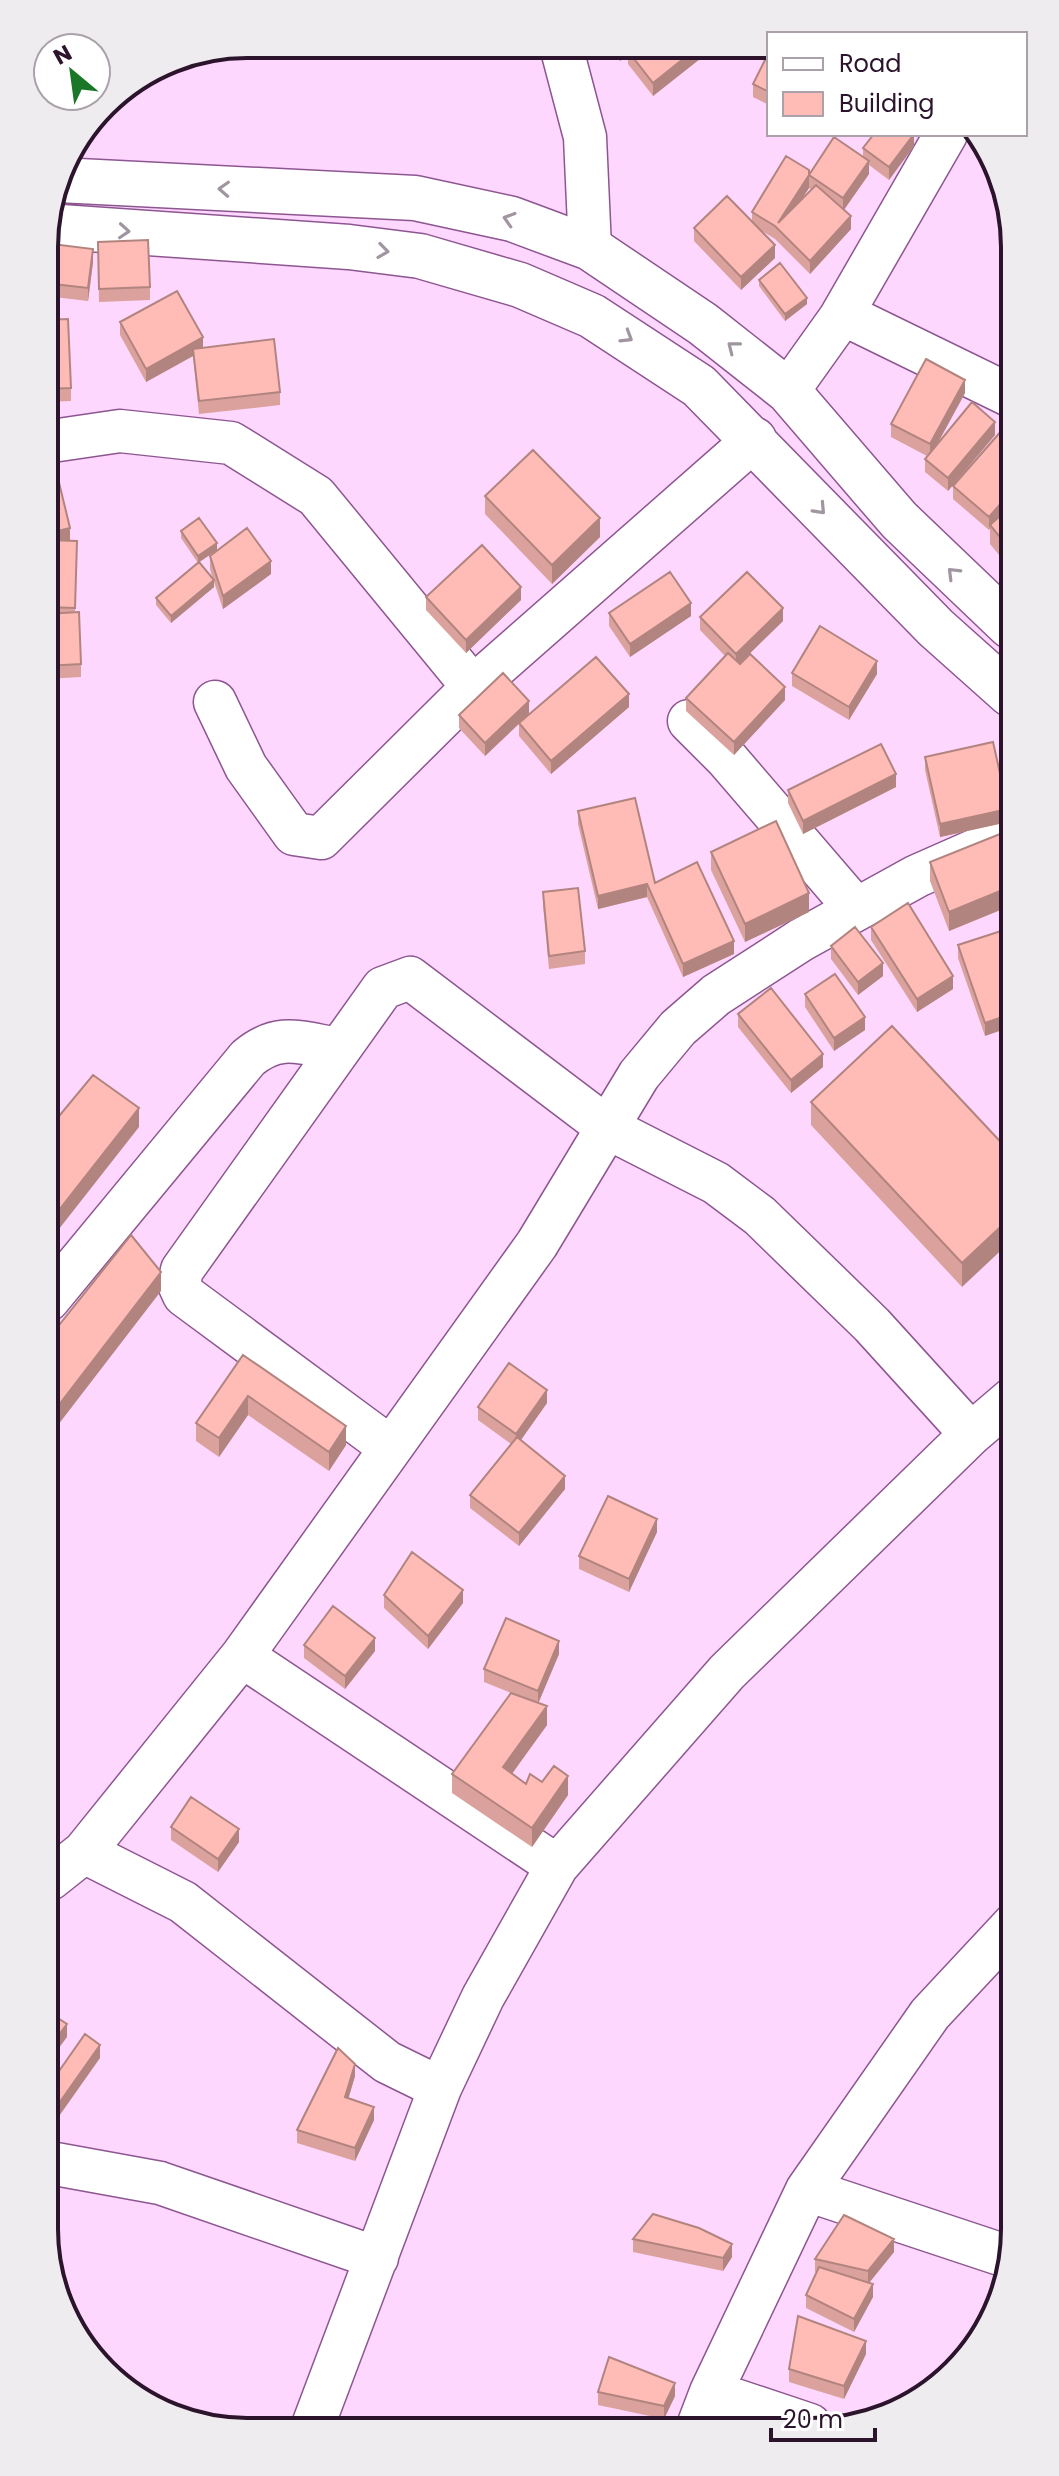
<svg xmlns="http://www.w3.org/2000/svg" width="1059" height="2476" viewBox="0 0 1059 2476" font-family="Poppins,sans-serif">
<rect width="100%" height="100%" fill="#fdd7fe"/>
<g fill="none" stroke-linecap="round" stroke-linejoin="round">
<g stroke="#8d5690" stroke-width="45">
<path id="street" d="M561,46l24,91 5,111
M843,314l166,81
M788,391l52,-73 106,-184
M45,442l75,-11 111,12 85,53 157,191
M215,702l31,65 48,67 27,4 152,-151 282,-248
M689,721l38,38 129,150
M48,1300l200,-242c31,-26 53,-15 90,-9
M391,1448l-207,-153 -5,-11 3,-14 201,-282 27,-10 198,150 108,55 44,33 112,109 99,109
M242,1656l315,210
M84,1852l99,50 204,160 53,26
M50,1879l34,-27 158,-196 295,-412 102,-169 39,-47 38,-33 85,-55 116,-64 93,-41
M50,2163l110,20 217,75
M807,2190l202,67
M711,2392l99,33
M698,2426l13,-34 96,-202 123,-176 84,-90
M312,2428l128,-340 43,-91 74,-131 170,-194 244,-238 41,-35"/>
</g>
<g stroke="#8d5690" stroke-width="47">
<path id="secondary" d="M59,180l356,18 97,21 78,29 113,76 85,67 111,129 111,106
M46,226l303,21 71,9 100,29 72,31 107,70 237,242 74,66"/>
</g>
<use href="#street" stroke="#fff" stroke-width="42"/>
<use href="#secondary" stroke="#fff" stroke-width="44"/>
</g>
<path fill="#dba29d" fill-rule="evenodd" d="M280,44h21l-21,4z
M609,46l106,1 -62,49 -25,-32v-10l-8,7z
M769,52v53l-16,-8v-13z
M914,134v12l-25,34 -20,-15v9l-25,36 7,19 -41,45 -35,-35 -13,-8 13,27 -34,32 -47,-49v-13l58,-7v-9l57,-37 54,-18v-9zM809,188l3,2 -11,10z
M98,242l52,45v13l-51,2z
M44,243l49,19 -5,39 -43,-5z
M759,280l48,24 -22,17 -26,-35z
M45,320l26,68v13l-26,1z
M120,322l83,25 77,45v13l-81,9 -6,-58 -47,26 -26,-47z
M965,393l-27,50 57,-8 -47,56 -23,-19v-13l2,-3 -36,-19v-13z
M1009,434v73l-5,6 5,-5v59l-19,-23v-15l-1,1 -36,-31v-13z
M45,472l25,68 7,1 -2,72 6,51v13l-35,2z
M485,496l115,41 -48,47 -67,-70z
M181,531l36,19 -18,12 14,18 -3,-11v-13l61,18 -48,35 -9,-27v5l-43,36 -15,-18v-7l42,-35 -17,-25z
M426,597l95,3 -55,53 -40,-43z
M609,613l82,3 -61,41 -21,-31z
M700,617l83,4 -44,43 46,36 -51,55 -48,-44v-13l39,-42 -25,-26z
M792,673l85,1 -28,46 -57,-34z
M629,707l-78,67 -32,-38v-12l-34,32 -26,-28v-13l70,-1z
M925,757l83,65 -68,15 -15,-67z
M896,787l-93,47 -15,-31v-13z
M578,811l77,72 79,71 -51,23 -36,-80 -49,12 -20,-85z
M1010,830v76l-61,25 -19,-50v-19z
M711,852l98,60 -64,30 -34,-72z
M543,892l42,59v13l-36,5 -6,-64z
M871,927l82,62 -36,23 -46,-72z
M1001,931l-16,105 -27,-78v-13z
M831,946l52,30 -25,19 -27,-36z
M805,994l60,36 -31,21 -29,-44z
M738,1014l85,53 -32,26 -53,-66z
M811,1102l200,51 -49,134 -151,-162z
M243,1355l103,90 -17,26 -81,-56 -29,42 -23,-16v-18z
M547,1403l-27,38 45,48 -46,57 -49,-38v-13l41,-51 -33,-24v-13z
M657,1532l-28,60 -50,-23v-13z
M384,1595l79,8 -35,46 -44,-41z
M304,1645l71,6 -30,38 -41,-31z
M559,1654l-21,49 9,22 -35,49 14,10 16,-2 26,13 -36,52 -80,-54v-19l59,-81 -27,-11v-13z
M171,1827l68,15 -21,30 -47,-32z
M355,2076l-7,23 26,21 -19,41 -58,-18v-13z
M633,2239l99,18 -9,14 -90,-19z
M894,2252l-25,31 4,14 -19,35 -48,-24v-13l10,-23h-1v-13z
M866,2354l-22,45 -55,-17v-13z
M598,2392l77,4 -11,23 -66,-14z"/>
<path fill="#b2847f" d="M622,46h17l-11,5v3l-8,7v-13z
M698,47h17l-62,49v-13z
M914,134v12l-25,34v-13z
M869,161v13l-26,37v-13z
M809,175v13l-28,43 -3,-8z
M851,216v13l-41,45v-13z
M775,245v13l-34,32v-13z
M93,249v13l-5,39v-13z
M807,298v6l-22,17v-7z
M203,337v13l-10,-1v7l-47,26v-13z
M965,380v13l-35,64v-13z
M995,422v13l-47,56v-13z
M1009,494v13l-18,20 -1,-2 -1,5v-13z
M600,518v19l-48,47v-19z
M70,528v13l-25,6v-13z
M217,543v7l-19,13v-7z
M271,561v13l-48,35v-13z
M214,580v7l-43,36v-7z
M521,587v13l-55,53v-13z
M691,603v13l-61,41v-13z
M783,608v13l-47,46v-13z
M877,661v13l-28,46v-13z
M785,687v13l-51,55v-13z
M629,694v13l-78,67v-13z
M529,701v13l-44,42v-13z
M896,774v13l-93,47v-13z
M1008,809v13l-68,15v-13z
M647,884v13l-49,12v-13z
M1010,887v19l-61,25v-19z
M809,893v19l-64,30v-18z
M734,941v13l-51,23v-13z
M883,963v13l-25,19v-13z
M953,976v13l-36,23v-13z
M1011,1014v13l-26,9v-13z
M865,1017v13l-31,21v-13z
M823,1054v13l-32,26v-13z
M139,1108v19l-91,116v-19z
M1011,1217v24l-49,46v-24z
M161,1272v19l-113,147v-19z
M547,1390v13l-31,44v-13z
M248,1396v19l-29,42v-19z
M346,1426v19l-17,26v-19z
M565,1476v13l-46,57v-13z
M657,1519v13l-28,60v-13z
M463,1590v13l-35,46v-13z
M375,1638v13l-30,38v-13z
M559,1641v13l-21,50v-13z
M547,1706v19l-44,61v-19z
M568,1776v19l-36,52v-19z
M239,1829v13l-21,30v-13z
M67,2024v13l-17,23v-13z
M100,2045v13l-50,71v-13z
M355,2064v12l-10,34v-13z
M374,2107v13l-19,41v-13z
M894,2239v13l-26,32v-13z
M732,2244v13l-9,14v-13z
M873,2284v13l-19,35v-13z
M866,2341v13l-22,45v-13z
M675,2383v13l-11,23v-13z"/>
<path fill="#ffbcb6" stroke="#b2847f" stroke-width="2" d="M634,46l64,1 -45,36 -25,-32z
M769,52v40l-16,-8z
M874,134h40l-25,33 -26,-19z
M834,137l35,24 -26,37 -34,-23z
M786,156l23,14v5l-31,48 38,-38 35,31 -41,45 -35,-35 -23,-14z
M727,196l48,49 -34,32 -47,-49z
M148,240l2,47 -51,2 -1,-47z
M44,243l49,6 -5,39 -43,-5z
M780,263l27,35 -22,16 -26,-34z
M177,291l26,46 -57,32 -26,-47z
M68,319l3,69 -26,1v-69z
M274,339l6,53 -81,9 -6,-52z
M926,359l39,21 -35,64 -39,-20z
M972,402l23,20 -47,56 -23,-19z
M1003,429l6,5v60l-20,23 -36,-31z
M533,450l67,68 -48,47 -67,-69z
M56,470l14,58 -25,6v-62z
M1009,508v40l-19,-23z
M199,518l18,25 -19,13 -17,-25z
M247,528l24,33 -48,35 -13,-40z
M45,540l32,1 -2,67 -29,-1z
M482,545l39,42 -55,53 -40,-43z
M199,562l15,18 -43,36 -15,-18z
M670,572l21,31 -61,41 -21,-31z
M747,572l36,36 -47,46 -36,-37z
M79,612l2,52 -35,2v-52z
M820,626l57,35 -28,46 -57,-34z
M728,653l12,11 10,-10 35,33 -51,55 -48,-44z
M596,657l33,37 -78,67 -32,-38z
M503,673l26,28 -44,42 -26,-28z
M993,742l15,67 -68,15 -15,-67z
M881,744l15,30 -93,47 -15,-31z
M635,798l20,85 42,-21 37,79 -51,23 -36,-80 -49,12 -20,-85z
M776,821l33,72 -64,31 -34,-72z
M1010,830v57l-61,25 -19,-50z
M578,888l7,63 -36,5 -6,-64z
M908,903l45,73 -36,23 -46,-72z
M855,927l28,36 -25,19 -27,-36z
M1001,931l10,29v54l-26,9 -27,-78z
M835,974l30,43 -31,21 -29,-44z
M771,988l52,66 -32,26 -53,-66z
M892,1026l119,127v64l-49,46 -151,-161z
M93,1075l46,33 -91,116 -1,-122 13,13z
M131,1235l30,37 -113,147v-80z
M243,1355l103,71 -17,26 -81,-56 -29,42 -23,-15z
M509,1363l38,27 -31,44 -38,-27z
M517,1437l48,39 -46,57 -49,-38z
M608,1496l49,23 -28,60 -50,-23z
M412,1552l51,38 -35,46 -44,-41z
M333,1606l42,32 -30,38 -41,-31z
M506,1618l53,23 -21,50 -54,-22z
M511,1693l36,13 -44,61 23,17 4,-10 12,8 12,-16 14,10 -36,52 -80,-54z
M191,1797l48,32 -21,30 -47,-32z
M53,2015l14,9 -17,23v-28z
M85,2034l15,11 -50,71v-32z
M338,2048l17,16 -10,33 29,10 -19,41 -58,-18z
M653,2214l46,14 33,16 -9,14 -90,-19z
M844,2215l50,24 -26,32 -53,-12z
M819,2267l54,17 -19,35 -48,-24z
M798,2316l68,25 -22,45 -55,-17z
M609,2357l66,26 -11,23 -66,-14z"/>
<defs><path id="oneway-chevron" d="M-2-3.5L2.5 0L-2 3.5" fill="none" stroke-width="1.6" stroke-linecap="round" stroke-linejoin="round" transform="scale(2)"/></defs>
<g stroke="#a095a0">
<use href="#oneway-chevron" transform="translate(224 189) rotate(-177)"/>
<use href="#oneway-chevron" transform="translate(509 219) rotate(-163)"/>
<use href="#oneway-chevron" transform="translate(124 231) rotate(4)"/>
<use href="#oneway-chevron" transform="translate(383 251) rotate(8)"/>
<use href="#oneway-chevron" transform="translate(627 337) rotate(32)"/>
<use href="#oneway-chevron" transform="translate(733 347) rotate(-142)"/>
<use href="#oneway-chevron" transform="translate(820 509) rotate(47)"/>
<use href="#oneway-chevron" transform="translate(953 573) rotate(-135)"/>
</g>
<path d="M0 0H1059V2476H0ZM247 58H812A189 189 0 0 1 1001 247V2229A189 189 0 0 1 812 2418H247A189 189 0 0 1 58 2229V247A189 189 0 0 1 247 58Z" fill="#eeecee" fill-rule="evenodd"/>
<path fill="none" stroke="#2b142c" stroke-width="4" d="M247 58H812A189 189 0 0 1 1001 247V2229A189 189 0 0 1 812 2418H247A189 189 0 0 1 58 2229V247A189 189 0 0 1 247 58Z"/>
<rect x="767" y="32" width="260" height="104" fill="#ffffff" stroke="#aaa1ab" stroke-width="2"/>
<rect x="783" y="58" width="40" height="12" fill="#ffffff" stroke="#aaa1ab" stroke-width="2"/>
<text x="839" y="72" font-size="24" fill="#2b142c">Road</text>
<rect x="783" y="92" width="40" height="24" fill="#ffbcb6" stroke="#aaa1ab" stroke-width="2"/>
<text x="839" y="112" font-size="24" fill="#2b142c">Building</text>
<g transform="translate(72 72) rotate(331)"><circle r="38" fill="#ffffff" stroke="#aaa1ab" stroke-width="2"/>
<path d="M0-6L14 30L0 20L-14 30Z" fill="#197727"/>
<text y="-12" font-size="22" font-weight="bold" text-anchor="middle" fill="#2b142c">N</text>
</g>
<path d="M771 2428v12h104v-12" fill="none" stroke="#2b142c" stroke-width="4"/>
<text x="783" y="2428" font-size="24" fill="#2b142c" stroke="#ffffff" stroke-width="6" paint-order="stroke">20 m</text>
</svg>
